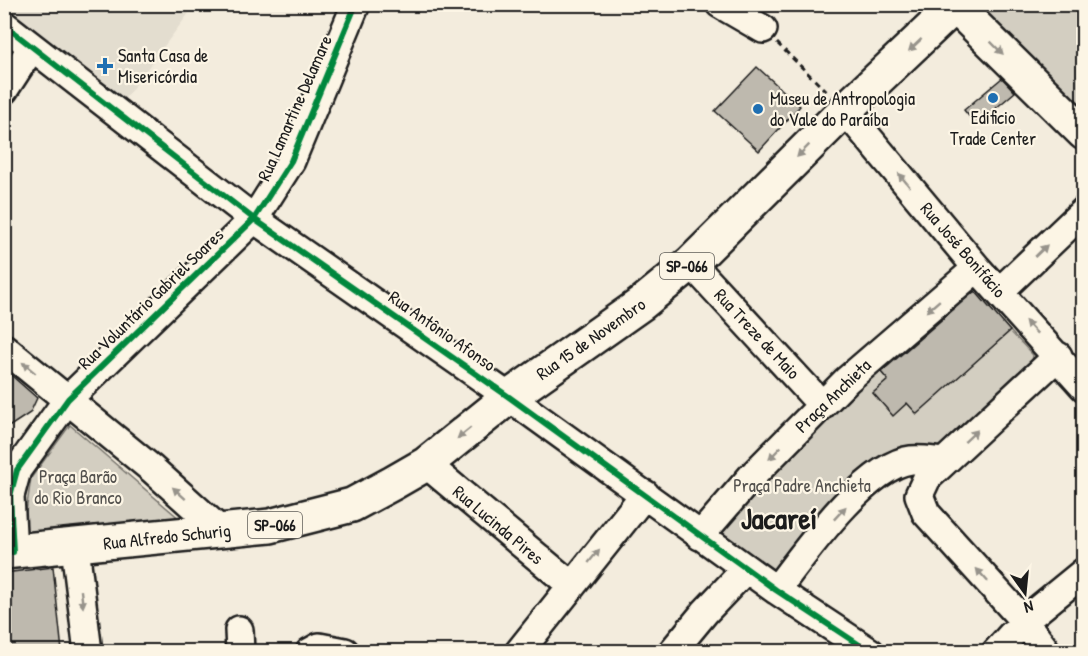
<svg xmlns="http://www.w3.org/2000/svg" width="1088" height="656" viewBox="0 0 1088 656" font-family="'Patrick Hand',sans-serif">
<rect width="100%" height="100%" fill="#f3ecdd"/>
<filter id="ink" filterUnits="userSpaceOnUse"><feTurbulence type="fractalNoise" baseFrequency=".0167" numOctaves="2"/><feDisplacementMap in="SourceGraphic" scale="12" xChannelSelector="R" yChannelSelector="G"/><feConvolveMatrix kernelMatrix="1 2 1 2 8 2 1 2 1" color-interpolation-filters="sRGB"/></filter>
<g filter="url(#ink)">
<path fill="#e3ddcf" d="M4,5h191l-78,104 -112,-85z"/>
<path fill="#d3cec1" stroke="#78756e" stroke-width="1.5" d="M981,5h102v119l-110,-113z
M1010,331l23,24 -2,14 -92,85 -32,-1 -134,123 -62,-41 166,-168 11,13 -15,13 20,22 14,-12 10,10z
M70,425l118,101 -166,13 9,-61z"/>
<path fill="#beb9ae" stroke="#1c1c1c" stroke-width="1.5" d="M757,67l43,39 -41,45 -44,-40z
M1002,78l13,14 -39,33 -12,-15z
M975,291l35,40 -93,83 -10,-11 -14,13 -20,-23 15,-13 -7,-8z
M4,369l33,29 -7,15 -26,17z
M53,567l9,84h-58v-78z"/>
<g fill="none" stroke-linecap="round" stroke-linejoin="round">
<g stroke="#1c1c1c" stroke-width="32">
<path id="minor" d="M720,4l43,25
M4,25l250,194 255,178 267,193 94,62
M4,90l28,-43
M845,110l132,158 107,119
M691,263l131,142
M999,292l85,-81
M4,348l148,121 70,63
M426,464l145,121
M700,536l51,-59 96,-97 130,-112
M75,547l13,105
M13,552l-3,-56 7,-26 51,-71 186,-180 37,-58 65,-157
M776,590c27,-35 90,-125 135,-130 10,-1 22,1 33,2
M239,630l1,22
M310,652l9,-5 26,5
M519,652l126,-158
M672,652l33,-40 41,-43
M996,652l28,-31 60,-49
M1047,652l-23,-31 -98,-108 -7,-18 8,-17 131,-122"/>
</g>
<g stroke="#1c1c1c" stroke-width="38">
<path id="major" d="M953,4l131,129
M4,552l266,-26 82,-21 41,-22 33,-19 83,-67 132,-93 50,-41 154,-153 112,-106"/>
</g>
<path stroke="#1c1c1c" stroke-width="3" stroke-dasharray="6 4.5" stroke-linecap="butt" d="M777,43l51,50"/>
<use href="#minor" stroke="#fcf5e5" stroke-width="27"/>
<use href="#major" stroke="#fcf5e5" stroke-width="33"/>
<g stroke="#fcf5e5" stroke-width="10">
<path id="cycleway" d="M4,25l250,194 255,178 267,193 94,62
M13,552l-3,-56 7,-26 51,-71 186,-180 37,-58 65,-157"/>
</g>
<use href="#cycleway" stroke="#00873e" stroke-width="6"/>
</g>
<defs><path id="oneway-solid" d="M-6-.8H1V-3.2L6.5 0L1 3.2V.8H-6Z" transform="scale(1.5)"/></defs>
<g fill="#97938b">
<use href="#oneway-solid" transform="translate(915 45) rotate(137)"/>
<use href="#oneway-solid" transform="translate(997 48) rotate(45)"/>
<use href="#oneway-solid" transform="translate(803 151) rotate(135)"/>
<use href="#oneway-solid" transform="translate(904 180) rotate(-130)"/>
<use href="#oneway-solid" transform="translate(1041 251) rotate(-44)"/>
<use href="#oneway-solid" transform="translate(933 306) rotate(139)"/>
<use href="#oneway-solid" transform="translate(1031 327) rotate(-133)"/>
<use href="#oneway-solid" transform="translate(29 368) rotate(-141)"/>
<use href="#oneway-solid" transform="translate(464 433) rotate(141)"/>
<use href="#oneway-solid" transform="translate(971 436) rotate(-43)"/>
<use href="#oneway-solid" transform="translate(775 453) rotate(134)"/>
<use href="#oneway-solid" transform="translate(179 493) rotate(-138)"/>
<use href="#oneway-solid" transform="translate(840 513) rotate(-47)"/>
<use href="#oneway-solid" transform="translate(594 556) rotate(-51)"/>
<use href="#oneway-solid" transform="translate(982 575) rotate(-132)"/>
<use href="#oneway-solid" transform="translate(82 599) rotate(83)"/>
</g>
</g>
<g fill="#1f6fb2" stroke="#fcf5e5" stroke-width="2">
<path d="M102 57h6v6h6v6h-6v6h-6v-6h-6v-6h6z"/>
<circle cx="993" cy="98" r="6"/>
<circle cx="758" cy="109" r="6"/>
</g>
<g text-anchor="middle" stroke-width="4.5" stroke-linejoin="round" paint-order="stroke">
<g fill="#fcf5e5" stroke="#5f5d58" stroke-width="1.5">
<rect x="660" y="253" width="54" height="26" rx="4.5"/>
<rect x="248" y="512" width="54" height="26" rx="4.5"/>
</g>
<g font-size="16" font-weight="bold" fill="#1c1c1c">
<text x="687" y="272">SP-066</text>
<text x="275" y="531">SP-066</text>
</g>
<g font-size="18" fill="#1c1c1c" stroke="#fcf5e5" text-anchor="start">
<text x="118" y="62">Santa Casa de<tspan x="118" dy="21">Misericórdia</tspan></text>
<text x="770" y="105">Museu de Antropologia<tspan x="770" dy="21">do Vale do Paraíba</tspan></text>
<text x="993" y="124" text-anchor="middle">Edificio<tspan x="993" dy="21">Trade Center</tspan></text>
</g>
<g font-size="18" fill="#1c1c1c" stroke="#fcf5e5">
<text transform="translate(295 108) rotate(-66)" y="6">Rua Lamartine Delamare</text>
<text transform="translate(963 250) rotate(49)" y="6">Rua José Bonifácio</text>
<text transform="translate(151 299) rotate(-44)" y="6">Rua Voluntário Gabriel Soares</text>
<text transform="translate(442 331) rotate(35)" y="6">Rua Antônio Afonso</text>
<text transform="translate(757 334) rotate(47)" y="6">Rua Treze de Maio</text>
<text transform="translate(591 339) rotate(-35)" y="6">Rua 15 de Novembro</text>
<text transform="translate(833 396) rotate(-44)" y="6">Praça Anchieta</text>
<text transform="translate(498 525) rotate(40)" y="6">Rua Lucinda Pires</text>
<text transform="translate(167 537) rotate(-6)" y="6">Rua Alfredo Schurig</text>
</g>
<g font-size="18" fill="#53514e" stroke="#fcf5e5">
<text x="78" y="483">Praça Barão<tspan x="78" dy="21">do Rio Branco</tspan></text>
<text x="802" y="492">Praça Padre Anchieta</text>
</g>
<g font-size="30" font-weight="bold" fill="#1c1c1c" stroke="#fcf5e5">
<text x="779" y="529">Jacareí</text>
</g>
</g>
<rect width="1088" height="656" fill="none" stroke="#fcf5e5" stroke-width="24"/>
<rect x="12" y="12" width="1064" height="632" fill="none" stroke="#1c1c1c" stroke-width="2" filter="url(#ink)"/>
<g transform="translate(1025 593) rotate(165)" stroke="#fcf5e5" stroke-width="4.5" paint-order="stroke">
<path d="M0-4.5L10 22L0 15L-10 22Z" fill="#1c1c1c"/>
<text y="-9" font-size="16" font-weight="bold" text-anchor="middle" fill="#1c1c1c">N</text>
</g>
</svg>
